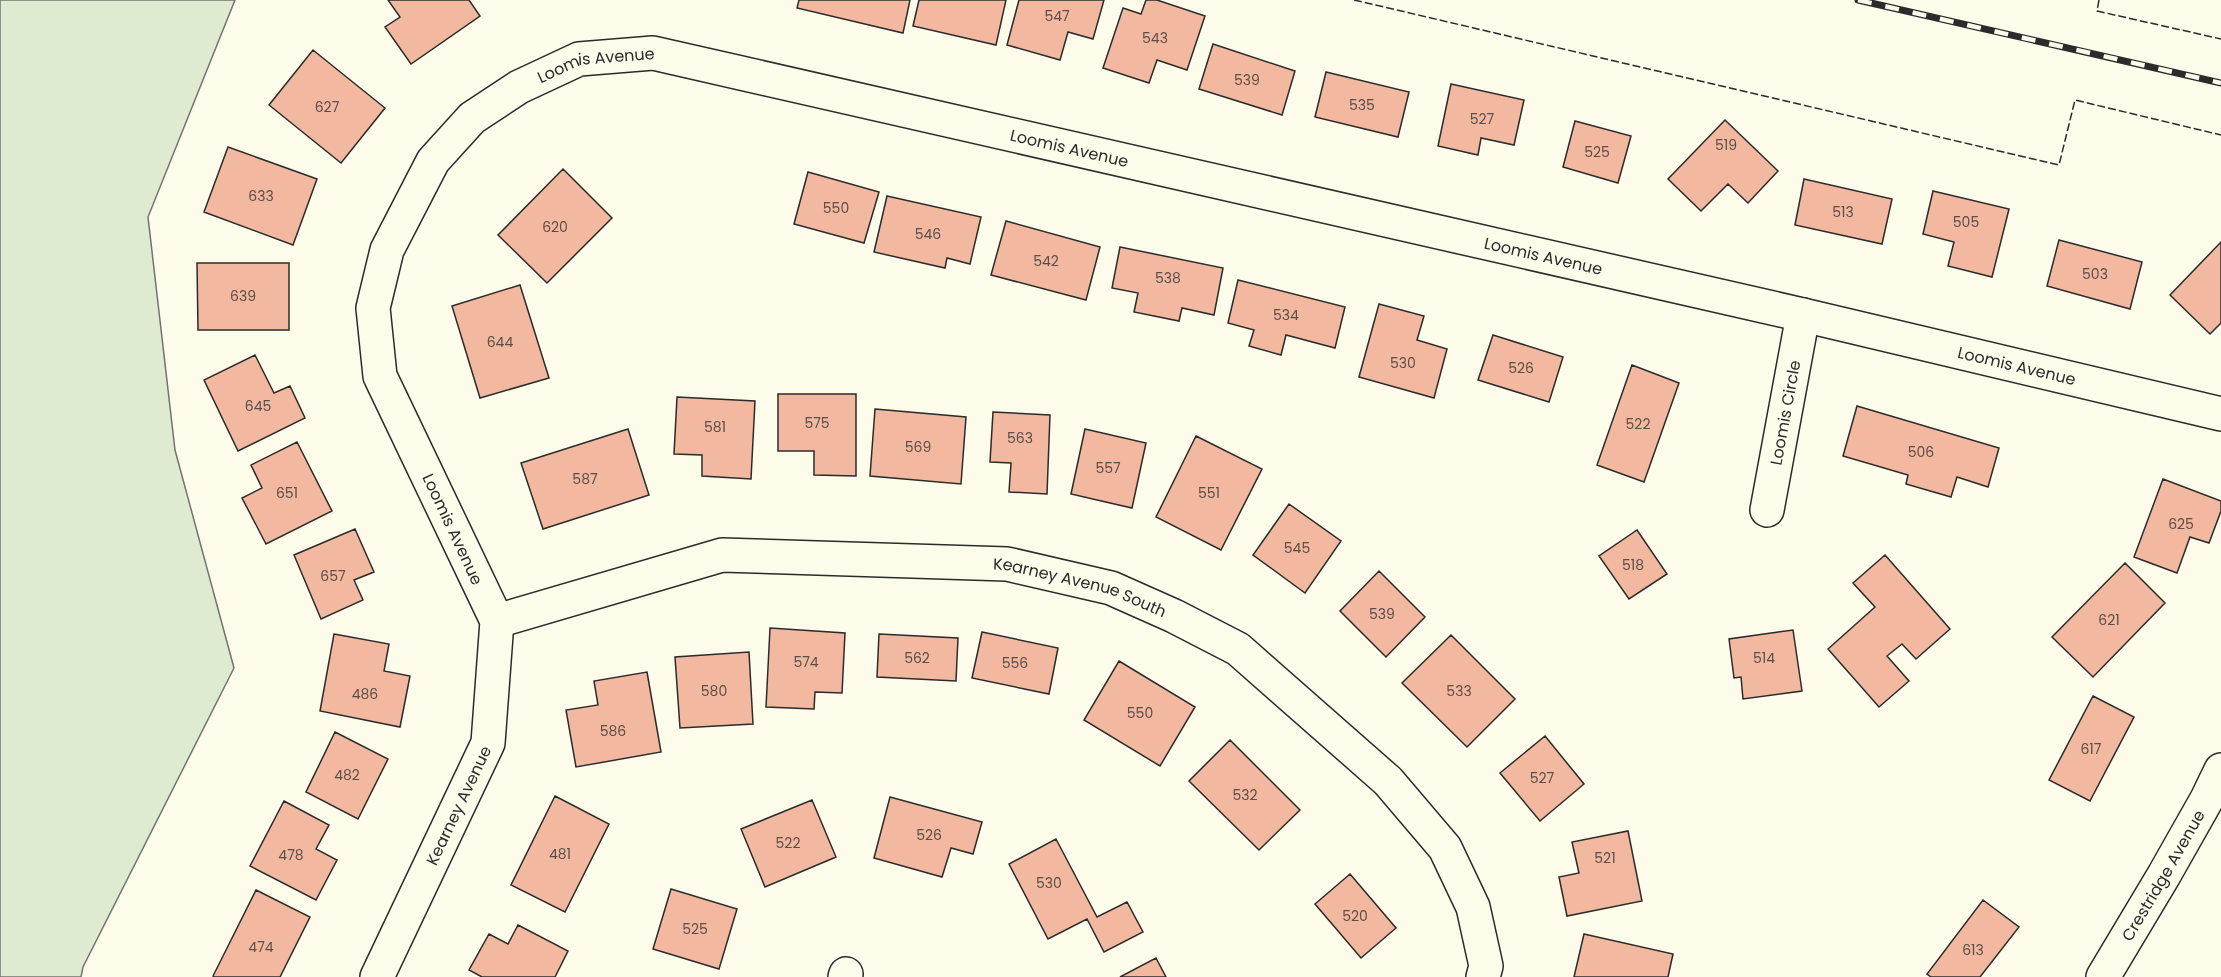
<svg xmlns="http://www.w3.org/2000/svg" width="2221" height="977" viewBox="0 0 2221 977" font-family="Poppins,sans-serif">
<rect width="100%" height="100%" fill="#fdfbea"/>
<path fill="#deebd1" stroke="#74746e" stroke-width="1.5" d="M0,0h235l-87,217 27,233 59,218 -151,299 -2,10h-81z"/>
<path fill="#f2b8a0" stroke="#2b2b2b" stroke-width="1.5" d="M388,0h81l11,16 -69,48 -26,-37 15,-10z
M799,0h111l-7,33 -106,-25z
M919,0h87l-10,45 -83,-19z
M1019,0h85l-11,39 -25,-7 -8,28 -53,-15z
M1146,0h11l48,16 -18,54 -30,-10 -8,23 -46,-15 20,-60 18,6z
M1213,44l82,27 -13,44 -83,-26z
M313,50l72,58 -44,55 -72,-58z
M1326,72l83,20 -11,45 -83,-20z
M1451,84l73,16 -10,45 -33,-7 -3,17 -40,-9z
M1725,120l53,51 -30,32 -20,-19 -27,27 -33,-32z
M1575,121l56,15 -13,47 -55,-16z
M228,147l89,32 -24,66 -89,-33z
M563,169l49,49 -65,65 -49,-48z
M808,172l71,20 -15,51 -70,-19z
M1804,179l88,20 -10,45 -87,-19z
M1933,191l76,18 -17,68 -44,-11 6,-24 -31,-8z
M887,196l94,21 -11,47 -23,-6 -2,10 -71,-16z
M1006,221l94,26 -14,53 -95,-25z
M2059,240l83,22 -12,47 -83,-23z
M2221,242v81l-11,11 -40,-39z
M1120,247l103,21 -9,47 -32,-7 -3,13 -45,-9 4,-19 -26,-5z
M197,263h92v67h-91z
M1238,280l107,27 -10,41 -49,-13 -5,20 -32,-9 5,-16 -26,-7z
M520,285l29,93 -69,20 -28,-92z
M1379,304l45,12 -7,24 30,9 -13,49 -75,-21z
M1493,335l70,22 -14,45 -71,-22z
M255,355l19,38 16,-7 15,32 -67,33 -34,-71z
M1632,365l47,18 -35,99 -47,-17z
M778,394h78v82l-42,-1v-24h-36z
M677,397l78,4 -4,78 -49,-3v-21l-28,-1z
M1857,406l142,42 -11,39 -31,-10 -6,20 -45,-13 2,-9 -65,-19z
M875,409l91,8 -5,67 -91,-8z
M993,412l57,3 -3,79 -38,-2 2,-29 -21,-1z
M628,429l21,66 -106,34 -22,-66z
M1085,429l61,14 -14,65 -61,-14z
M1196,436l66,33 -41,81 -65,-33z
M297,442l35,69 -66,33 -24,-46 20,-10 -11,-23z
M2163,479l58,22v10l-12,32 -19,-6 -13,36 -43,-16z
M1289,504l52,37 -36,52 -52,-38z
M355,529l19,43 -20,8 9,20 -42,19 -27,-64z
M1637,530l30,44 -38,25 -30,-43z
M1885,555l65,74 -34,30 -14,-15 -15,12 22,25 -30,26 -51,-58 47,-42 -22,-24z
M2125,563l40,40 -72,74 -41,-40z
M1379,571l46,46 -39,40 -46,-46z
M770,628l75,5 -3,60 -27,-1 -1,17 -48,-2z
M1793,630l9,61 -59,8 -2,-22 -7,1 -5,-39z
M982,632l76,16 -9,46 -77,-16z
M334,634l55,10 -5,27 26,5 -10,51 -80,-16z
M879,634l79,4 -2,43 -79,-4z
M1451,635l64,64 -48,48 -65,-64z
M749,652l4,72 -73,4 -5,-71z
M1119,661l76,46 -35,59 -76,-46z
M647,672l14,80 -85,15 -10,-57 32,-5 -4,-24z
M2093,696l41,21 -44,84 -41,-21z
M335,732l53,27 -30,60 -52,-27z
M1545,736l39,48 -44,37 -40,-48z
M1230,740l70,70 -41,40 -70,-69z
M555,796l54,28 -44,88 -54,-27z
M890,797l92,25 -9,32 -22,-6 -9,29 -68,-19z
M812,800l24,57 -71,30 -24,-58z
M284,801l45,24 -13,24 21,11 -21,40 -66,-34z
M1628,831l14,70 -75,15 -8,-39 20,-4 -7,-31z
M1056,839l41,78 30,-15 16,30 -39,20 -17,-33 -39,20 -39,-75z
M1350,874l46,54 -35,30 -46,-54z
M671,889l66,20 -18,60 -66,-20z
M256,890l54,27 -30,60h-66l-1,-1z
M1983,900l36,27 -39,50h-49l-4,-3z
M518,925l50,26 -13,26h-73l-13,-7 20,-36 19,10z
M1584,934l89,20 -5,23h-94z
M1156,958l10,19h-46z"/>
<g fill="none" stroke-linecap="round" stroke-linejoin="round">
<g stroke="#2b2b2b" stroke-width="36">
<g id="minor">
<path id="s1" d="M1767,510l36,-195"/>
<path id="s2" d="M497,621l225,-66 285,9 104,24 63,28 64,33 150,132 57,67 28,59 13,59 -3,11"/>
<path id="s3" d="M377,977l111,-234 9,-122 -117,-245 -7,-68 14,-58 46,-89 39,-43 47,-31 60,-28 74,-6 1150,262 418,99"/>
<path d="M845,977l1,-3"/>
<path id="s4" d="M2103,977l61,-102 43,-76 14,-29"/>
</g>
</g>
<use href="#minor" stroke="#fdfbea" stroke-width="33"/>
<g stroke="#2b2b2b" stroke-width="7">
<path id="rail" d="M1858,0l363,83"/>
</g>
<use href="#rail" stroke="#fdfbea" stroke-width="4.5" stroke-dasharray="14" stroke-linecap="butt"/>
<path stroke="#2b2b2b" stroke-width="1.5" stroke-dasharray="8 3" stroke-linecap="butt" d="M1354,0l705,165 16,-65 146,35
M2099,0l-2,11 124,28"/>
</g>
<g text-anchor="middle" stroke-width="4.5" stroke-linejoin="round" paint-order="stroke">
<g font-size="14" fill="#5d4e48">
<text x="1057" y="21">547</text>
<text x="1155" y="43">543</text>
<text x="1247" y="85">539</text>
<text x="1362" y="110">535</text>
<text x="327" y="112">627</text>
<text x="1482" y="124">527</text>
<text x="1726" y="150">519</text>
<text x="1597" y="157">525</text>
<text x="261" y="201">633</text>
<text x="836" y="213">550</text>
<text x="1843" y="217">513</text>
<text x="1966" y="227">505</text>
<text x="555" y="232">620</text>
<text x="928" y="239">546</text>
<text x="1046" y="266">542</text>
<text x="2095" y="279">503</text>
<text x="1168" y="283">538</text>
<text x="243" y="301">639</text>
<text x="1286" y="320">534</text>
<text x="500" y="347">644</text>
<text x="1403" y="368">530</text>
<text x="1521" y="373">526</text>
<text x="258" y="411">645</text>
<text x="817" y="428">575</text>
<text x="1638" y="429">522</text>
<text x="715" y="432">581</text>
<text x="1020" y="443">563</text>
<text x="918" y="452">569</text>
<text x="1921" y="457">506</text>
<text x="1108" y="473">557</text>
<text x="585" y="484">587</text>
<text x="287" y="498">651</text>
<text x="1209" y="498">551</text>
<text x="2181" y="529">625</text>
<text x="1297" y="553">545</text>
<text x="1633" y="570">518</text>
<text x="333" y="581">657</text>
<text x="1382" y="619">539</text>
<text x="2109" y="625">621</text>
<text x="917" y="663">562</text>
<text x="1764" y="663">514</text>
<text x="806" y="667">574</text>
<text x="1015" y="668">556</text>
<text x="714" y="696">580</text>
<text x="1459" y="696">533</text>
<text x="365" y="699">486</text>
<text x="1140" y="718">550</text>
<text x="613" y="736">586</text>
<text x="2091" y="754">617</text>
<text x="347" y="780">482</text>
<text x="1542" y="783">527</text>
<text x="1245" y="800">532</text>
<text x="929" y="840">526</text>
<text x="788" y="848">522</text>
<text x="560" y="859">481</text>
<text x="291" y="860">478</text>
<text x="1605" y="863">521</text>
<text x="1049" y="888">530</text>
<text x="1355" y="921">520</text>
<text x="695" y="934">525</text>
<text x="261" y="952">474</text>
<text x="1973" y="955">613</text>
</g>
<g font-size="16" fill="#2b2b2b" stroke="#fdfbea">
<text dy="6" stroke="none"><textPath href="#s3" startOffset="1077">Loomis Avenue</textPath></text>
<text dy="6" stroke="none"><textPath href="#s3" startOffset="1563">Loomis Avenue</textPath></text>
<text dy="6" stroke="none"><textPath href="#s3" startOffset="2049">Loomis Avenue</textPath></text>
<text dy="6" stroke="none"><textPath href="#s3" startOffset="2535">Loomis Avenue</textPath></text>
<text dy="6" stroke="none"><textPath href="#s1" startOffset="99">Loomis Circle</textPath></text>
<text transform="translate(453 529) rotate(65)" y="6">Loomis Avenue</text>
<text dy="6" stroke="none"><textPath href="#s2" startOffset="596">Kearney Avenue South</textPath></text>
<text dy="6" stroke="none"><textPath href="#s3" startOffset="190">Kearney Avenue</textPath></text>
<text dy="6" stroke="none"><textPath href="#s4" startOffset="118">Crestridge Avenue</textPath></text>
</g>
</g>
</svg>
